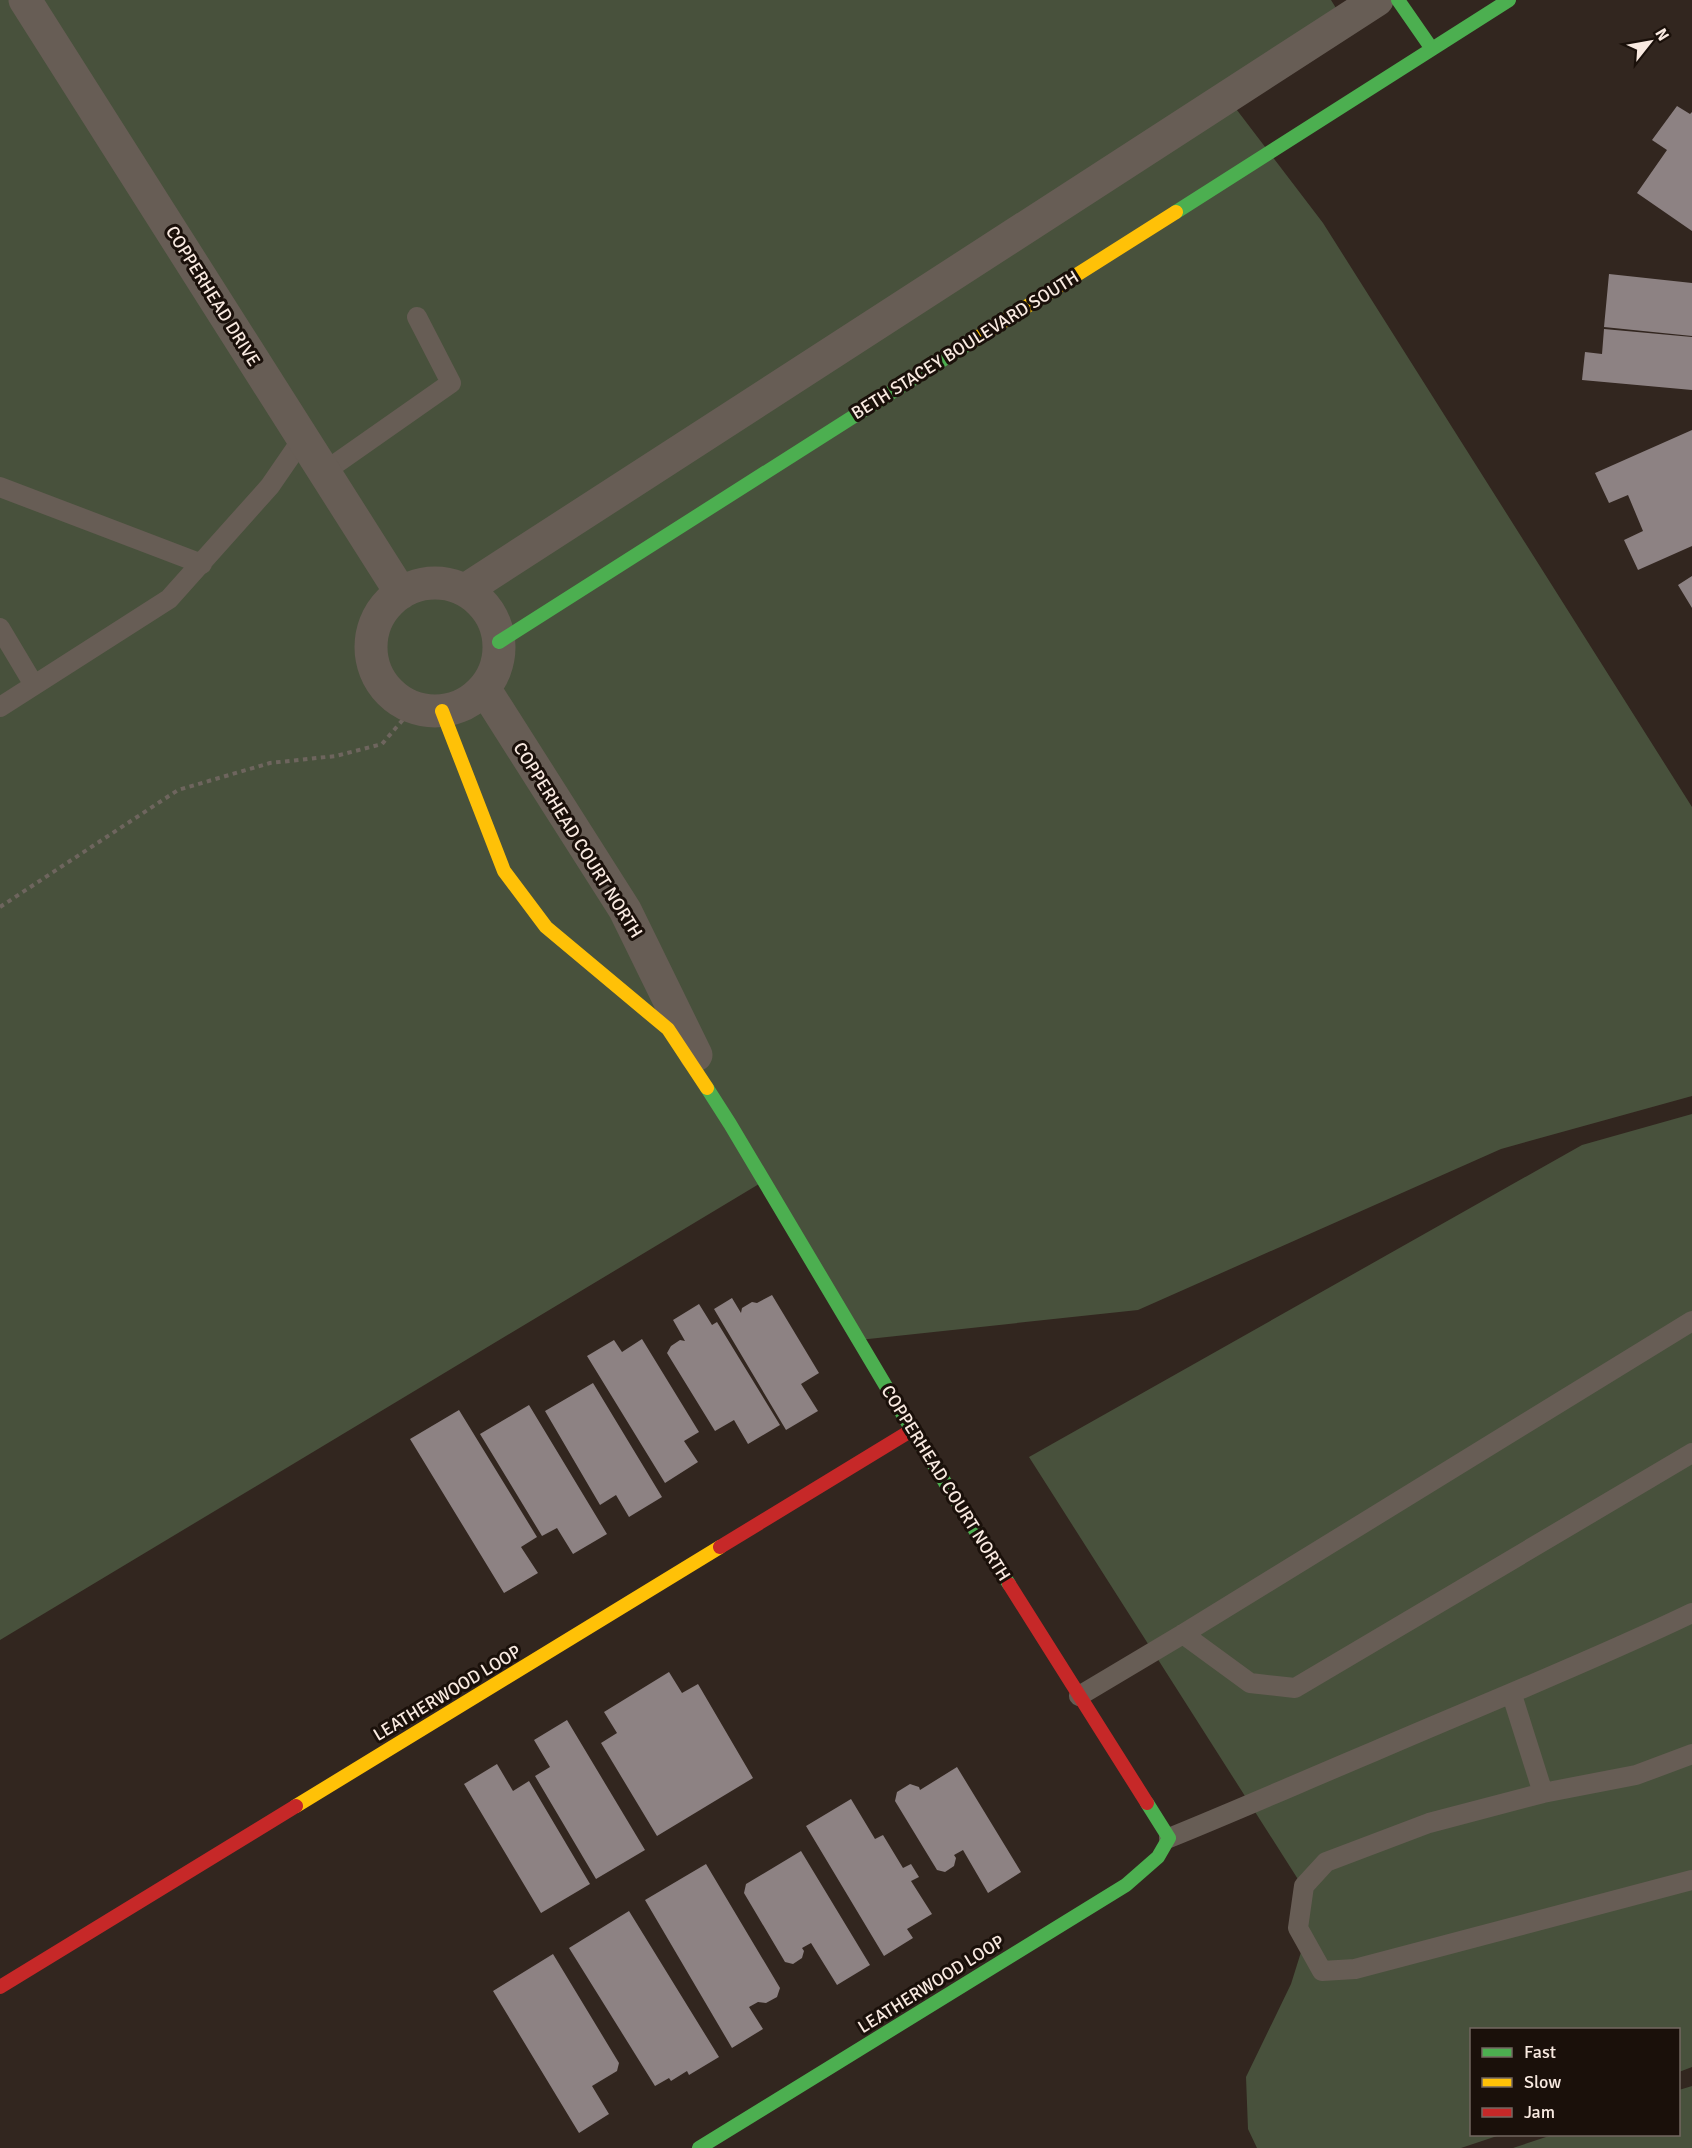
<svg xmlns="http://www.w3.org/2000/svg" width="1692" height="2148" viewBox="0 0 1692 2148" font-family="Signika,sans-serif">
<rect width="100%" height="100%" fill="#32261f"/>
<path fill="#48513c" d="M0,0h1331l13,21 -117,76 96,126 369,584v289l-191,53 -363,161 -279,30 -95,-159 -764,459z
M1692,1114v953l-13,5 -1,-42h-206v104l28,1 -39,13h-204l-9,-19 -2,-52 45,-93 16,-51 -6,-49 -272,-427 553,-312z
M1692,2086v62h-179l39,-13 126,-1 1,-44z"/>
<path fill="#8d8283" d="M1677,106l13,8 2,-2v119l-55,-38 30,-43 -15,-10z
M1609,274l83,9v53l-88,-9z
M1604,329l88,8v53l-110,-10 3,-28 17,2z
M1692,430v116l-54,24 -14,-30 19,-9 -15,-36 -19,8 -14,-30z
M1692,576v32l-14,-23z
M772,1295l47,78 -18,11 17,27 -32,19 -72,-121 18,-11 9,15 1,-5 10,-6 5,1z
M699,1304l13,21 5,-3 63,103 -32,19 -14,-24 -19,11 -48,-78 4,-7 9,-6 5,1 -12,-21z
M642,1339l57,93 -15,9 14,21 -33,21 -78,-127 27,-16 8,12z
M593,1383l69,114 -33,20 -13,-22 -16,10 -55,-94z
M529,1405l78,129 -34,20 -16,-26 -15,8 -62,-102z
M459,1410l78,127 -16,10 17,26 -34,20 -94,-154z
M669,1672l13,21 16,-9 55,94 -96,58 -56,-93 16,-10 -13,-21z
M567,1720l78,130 -49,29 -61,-103 15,-9 -16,-27z
M497,1764l16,27 16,-10 61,103 -49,29 -77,-129z
M957,1767l64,105 -33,21 -25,-43 -9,5 2,3 -2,8 -9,6 -8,-2 -42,-69 2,-9 13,-8 9,3 1,3z
M851,1799l24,40 8,-4 20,33 8,-4 8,13 -8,4 21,33 -25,15 6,9 -29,18 -78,-130z
M801,1851l69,114 -33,20 -26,-42 -9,5 2,3 -2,7 -9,6 -8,-2 -41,-69 2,-9z
M706,1864l74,124 -3,9 -11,6 -8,-1 -9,5 14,22 -31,19 -87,-148z
M629,1911l90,146 -30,18 -2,-4 -16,10 -2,-3 -14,8 -86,-138z
M553,1954l66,109 -2,8 -25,15 17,28 -30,19 -86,-142z"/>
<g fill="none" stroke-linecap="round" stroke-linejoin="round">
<path stroke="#6e655e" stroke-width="4" stroke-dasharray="4.5 4.5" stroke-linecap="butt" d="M0,907l178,-117 92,-27 66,-7 46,-12 25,-29"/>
<path stroke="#675d55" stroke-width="20" d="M324,472l127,-89 -34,-66
M0,487l202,77
M0,628l34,57
M0,707l169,-108 101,-113 33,-48
M1183,1634l67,49 45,5 397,-235
M1512,1695l31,98
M1079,1696l104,-62 509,-313
M1692,1754l-56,21 -93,18 -114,30 -103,39 -22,24 -6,42 24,43 33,-2 337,-89
M1169,1838c69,-28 137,-58 206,-87 106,-46 213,-88 317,-138"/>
<path stroke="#675d55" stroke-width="33" d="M25,0l376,593
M371 647a64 64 0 1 1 128 0a64 64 0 1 1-128 0Z
M465,590l912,-590
M484,688l141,222 71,145"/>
<path stroke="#4caf50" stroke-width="14" d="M1398,0l34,49
M1176,212l333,-212
M499,642l470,-299
M707,1088l23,36 182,306 97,154
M699,2148l427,-263 32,-28 11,-19 -22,-35"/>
<path stroke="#ffc107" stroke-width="14" d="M969,343l207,-131
M442,711l62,160 42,56 122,102 39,59
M296,1806l424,-259"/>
<path stroke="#c62828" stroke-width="14" d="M720,1547l192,-117
M1009,1584l138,219
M0,1987l296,-181"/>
</g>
<g text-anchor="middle" stroke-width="6" stroke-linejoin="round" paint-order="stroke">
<g font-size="18" fill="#f9eae1" stroke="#1a100a">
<text transform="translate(213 296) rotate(58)" y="6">COPPERHEAD DRIVE</text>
<text transform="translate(965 345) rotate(-32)" y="6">BETH STACEY BOULEVARD SOUTH</text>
<text transform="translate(578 840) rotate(58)" y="6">COPPERHEAD COURT NORTH</text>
<text transform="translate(946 1483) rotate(58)" y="6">COPPERHEAD COURT NORTH</text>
<text transform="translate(447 1693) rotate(-31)" y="6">LEATHERWOOD LOOP</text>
<text transform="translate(931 1984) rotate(-32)" y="6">LEATHERWOOD LOOP</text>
</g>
</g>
<rect x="1470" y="2028" width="210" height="108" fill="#1a100a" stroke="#736760" stroke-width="1.5"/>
<rect x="1482" y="2048" width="30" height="9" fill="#4caf50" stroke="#736760" stroke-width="1.5"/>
<text x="1524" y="2058" font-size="18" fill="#f9eae1">Fast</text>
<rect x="1482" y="2078" width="30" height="9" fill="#ffc107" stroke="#736760" stroke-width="1.5"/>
<text x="1524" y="2088" font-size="18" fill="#f9eae1">Slow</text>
<rect x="1482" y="2108" width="30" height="9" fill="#c62828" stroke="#736760" stroke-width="1.5"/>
<text x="1524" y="2118" font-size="18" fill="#f9eae1">Jam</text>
<g transform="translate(1650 42) rotate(59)" stroke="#1a100a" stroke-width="4.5" paint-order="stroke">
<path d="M0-4.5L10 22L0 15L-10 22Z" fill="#f9eae1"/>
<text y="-9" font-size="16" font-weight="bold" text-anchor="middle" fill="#f9eae1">N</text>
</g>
</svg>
